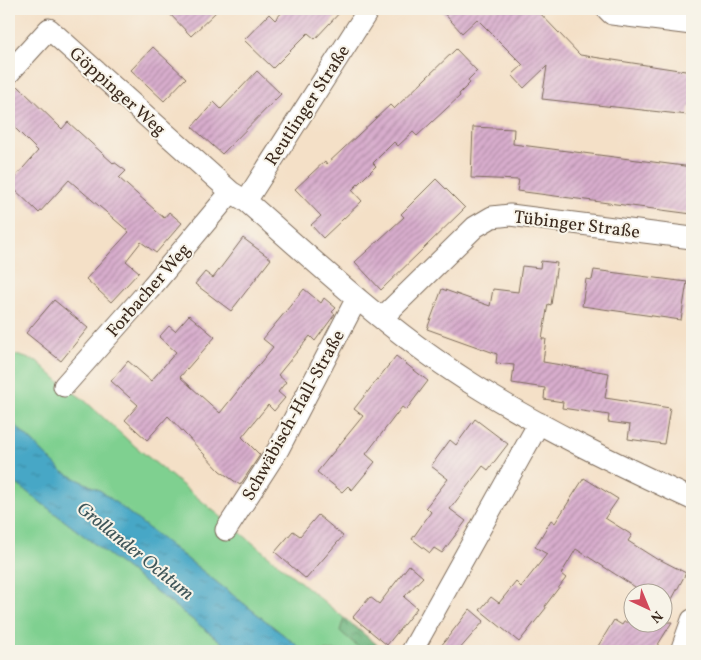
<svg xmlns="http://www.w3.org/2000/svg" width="701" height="660" viewBox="0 0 701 660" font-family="Vollkorn,serif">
<defs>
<pattern id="forest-crowns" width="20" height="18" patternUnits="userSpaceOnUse" patternTransform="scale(1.25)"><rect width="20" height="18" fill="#67b27a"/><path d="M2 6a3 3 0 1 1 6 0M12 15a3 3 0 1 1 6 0" fill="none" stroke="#569163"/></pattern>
<pattern id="water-ripples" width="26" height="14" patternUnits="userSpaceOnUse" patternTransform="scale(1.25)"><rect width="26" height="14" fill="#47a7c6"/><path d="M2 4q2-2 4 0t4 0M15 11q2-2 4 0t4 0" fill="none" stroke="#3c88a0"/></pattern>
<pattern id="building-hatch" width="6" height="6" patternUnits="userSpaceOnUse" patternTransform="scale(1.25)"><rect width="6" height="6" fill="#d8adcd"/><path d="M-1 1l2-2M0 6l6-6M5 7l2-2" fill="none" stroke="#b08da6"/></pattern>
</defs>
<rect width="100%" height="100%" fill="#f7f3e8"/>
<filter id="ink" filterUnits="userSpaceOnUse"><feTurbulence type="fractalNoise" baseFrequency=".02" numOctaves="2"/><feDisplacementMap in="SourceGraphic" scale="10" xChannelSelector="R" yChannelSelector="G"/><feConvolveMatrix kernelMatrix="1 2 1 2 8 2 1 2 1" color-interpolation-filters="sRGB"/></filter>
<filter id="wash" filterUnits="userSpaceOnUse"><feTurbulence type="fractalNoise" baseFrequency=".0096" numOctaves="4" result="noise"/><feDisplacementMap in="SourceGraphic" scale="20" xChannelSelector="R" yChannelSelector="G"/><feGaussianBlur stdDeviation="1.12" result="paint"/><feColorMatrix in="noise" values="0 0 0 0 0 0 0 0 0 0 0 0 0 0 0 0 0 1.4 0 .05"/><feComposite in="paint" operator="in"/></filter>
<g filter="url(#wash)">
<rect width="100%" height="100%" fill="#f4e0c7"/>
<path fill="#7fd090" stroke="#5d7d57" d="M9,353l28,8 27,25 19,13 47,43 214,176 -4,13 23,20h-59l-203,-160 -38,-19 -54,-53z
M9,478l224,173h-224z"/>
<path fill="url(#forest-crowns)" stroke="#516e4c" d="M344,618l41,33h-22l-23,-20z"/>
<path fill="url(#water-ripples)" stroke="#416872" d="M9,419l54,53 38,19 203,160h-71l-224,-173z"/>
<g id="blocks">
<path fill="url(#building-hatch)" d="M165,9h54l-28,27z
M285,9h58l-28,30 -7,-6 -35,35 -29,-28 25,-26 6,6z
M440,9h96l44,46 112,17v35h-3l-1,8 -146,-16 5,-33 -23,22 -12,-13 11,-10 -46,-46 -15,14z
M153,47l33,31 -22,23 -33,-31z
M456,49l21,22 -9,9 2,3 -11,11 1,2 -43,40 -4,-4 -15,14 -4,-4 -21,21 3,3 -24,24 10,11 -39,37 -12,-13 10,-9 -26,-27 30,-28 2,3 63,-59 4,4z
M257,71l24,23 -59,60 -30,-27 22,-25 7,7z
M18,86l44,43 6,-7 45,41 1,-1 12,9 -7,7 45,40 5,-6 13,11 -26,30 -15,-11 -15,19 13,11 -28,30 -25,-23 43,-47 -60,-52 -30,33 -30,-29 29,-33 -29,-29v-27z
M473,127l41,2 -1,15 179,23v47l-175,-23 2,-11 -48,-2z
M436,179l29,29 -84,82 -26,-28 49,-45 -3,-3z
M243,238l28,21 -40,52 -36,-27 10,-12 8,6z
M541,261l16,2 -6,42 -3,-1 -6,35h4l-3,23 66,11 -4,25 65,10 -6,36 -36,-5 2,-14 -22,-3 1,-7 -47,-7 1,-6 -19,-3 1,-11 -33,-5 2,-18 -18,-2 1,-9 -70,-25 15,-40 48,17 3,-17 25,3 4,-26 18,2z
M594,270l93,12 -6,38 -99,-14 4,-27 6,1z
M304,289l17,14 3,-5 12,10 -4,4 3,2 -20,27 -5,-5 -32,39 8,7 -8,10 7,6 -11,13 -6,-6 -26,32 18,18 -20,30 -20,-14 -52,-55 -21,24 -22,-20 13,-15 -27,-24 17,-20 23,20 25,-29 -17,-15 10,-11 6,5 14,-16 26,22 -35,40 40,36 53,-66 -10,-8z
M54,300l34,28 -27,33 -35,-28z
M396,356l32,25 -22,29 -4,-3 -36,47 9,8 -23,28 -4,-4 -6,6 -25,-20 46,-56 -9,-7z
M475,419l33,25 -20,26 -5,-4 -33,43 16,12 -24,32 -8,-5 -4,5 -18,-14 19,-27 -5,-5 22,-28 -17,-13 19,-26 6,5z
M584,478l34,21 -13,19 27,17 -4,6 30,19 1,-1 27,14 -22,41v-22h-21l-67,-43 -15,25 5,4 -21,28 1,2 -27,34 -39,-32 11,-13 8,6 17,-21 5,5 26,-33 -12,-7 16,-27 4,3z
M318,515l25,21 -37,43 -31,-27 18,-21 7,5z
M409,565l14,12 -19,20 13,11 -30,37 -34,-28 17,-20 9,7z
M470,609l14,12 -26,30h-21z
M614,620l8,5 2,-3h48l-18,29h-59z"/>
</g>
</g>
<g filter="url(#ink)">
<use href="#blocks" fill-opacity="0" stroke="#7c6a59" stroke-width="1"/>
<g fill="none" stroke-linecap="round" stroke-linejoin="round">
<g stroke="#7c6a59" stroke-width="23">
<path id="minor" d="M607,9l5,5 80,10
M9,73l40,-44 182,163 15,9c74,65 147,134 231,186 68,43 142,78 215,112
M246,201l123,-192
M382,318l93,-91 17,-10 18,-2 182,23
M64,386l85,-96 82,-98
M226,530l53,-82 78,-150
M412,651l127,-228
M681,651l11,-31"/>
</g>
<use href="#minor" stroke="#fff" stroke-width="21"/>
</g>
</g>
<g text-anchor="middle" stroke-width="4" stroke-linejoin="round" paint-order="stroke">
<g font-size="18" fill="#3b2a1e" stroke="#f7f3e8">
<text transform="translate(118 91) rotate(42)" y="6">Göppinger Weg</text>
<text transform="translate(307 105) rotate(-57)" y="6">Reutlinger Straße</text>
<text transform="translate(577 224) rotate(7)" y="6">Tübinger Straße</text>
<text transform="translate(148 290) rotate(-49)" y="6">Forbacher Weg</text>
<text transform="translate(293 415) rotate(-61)" y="6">Schwäbisch-Hall-Straße</text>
</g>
<g font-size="19" font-style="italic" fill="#3f5659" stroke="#f7f3e8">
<text transform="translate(136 550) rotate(39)" y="7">Grollander Ochtum</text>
</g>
</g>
<rect width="701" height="660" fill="none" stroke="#f7f3e8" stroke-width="30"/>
<g transform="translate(648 608) rotate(136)"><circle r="24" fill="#f7f3e8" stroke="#aca397"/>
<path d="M0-4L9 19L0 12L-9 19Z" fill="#d1495b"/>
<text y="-8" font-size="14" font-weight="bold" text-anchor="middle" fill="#3b2a1e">N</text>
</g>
</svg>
